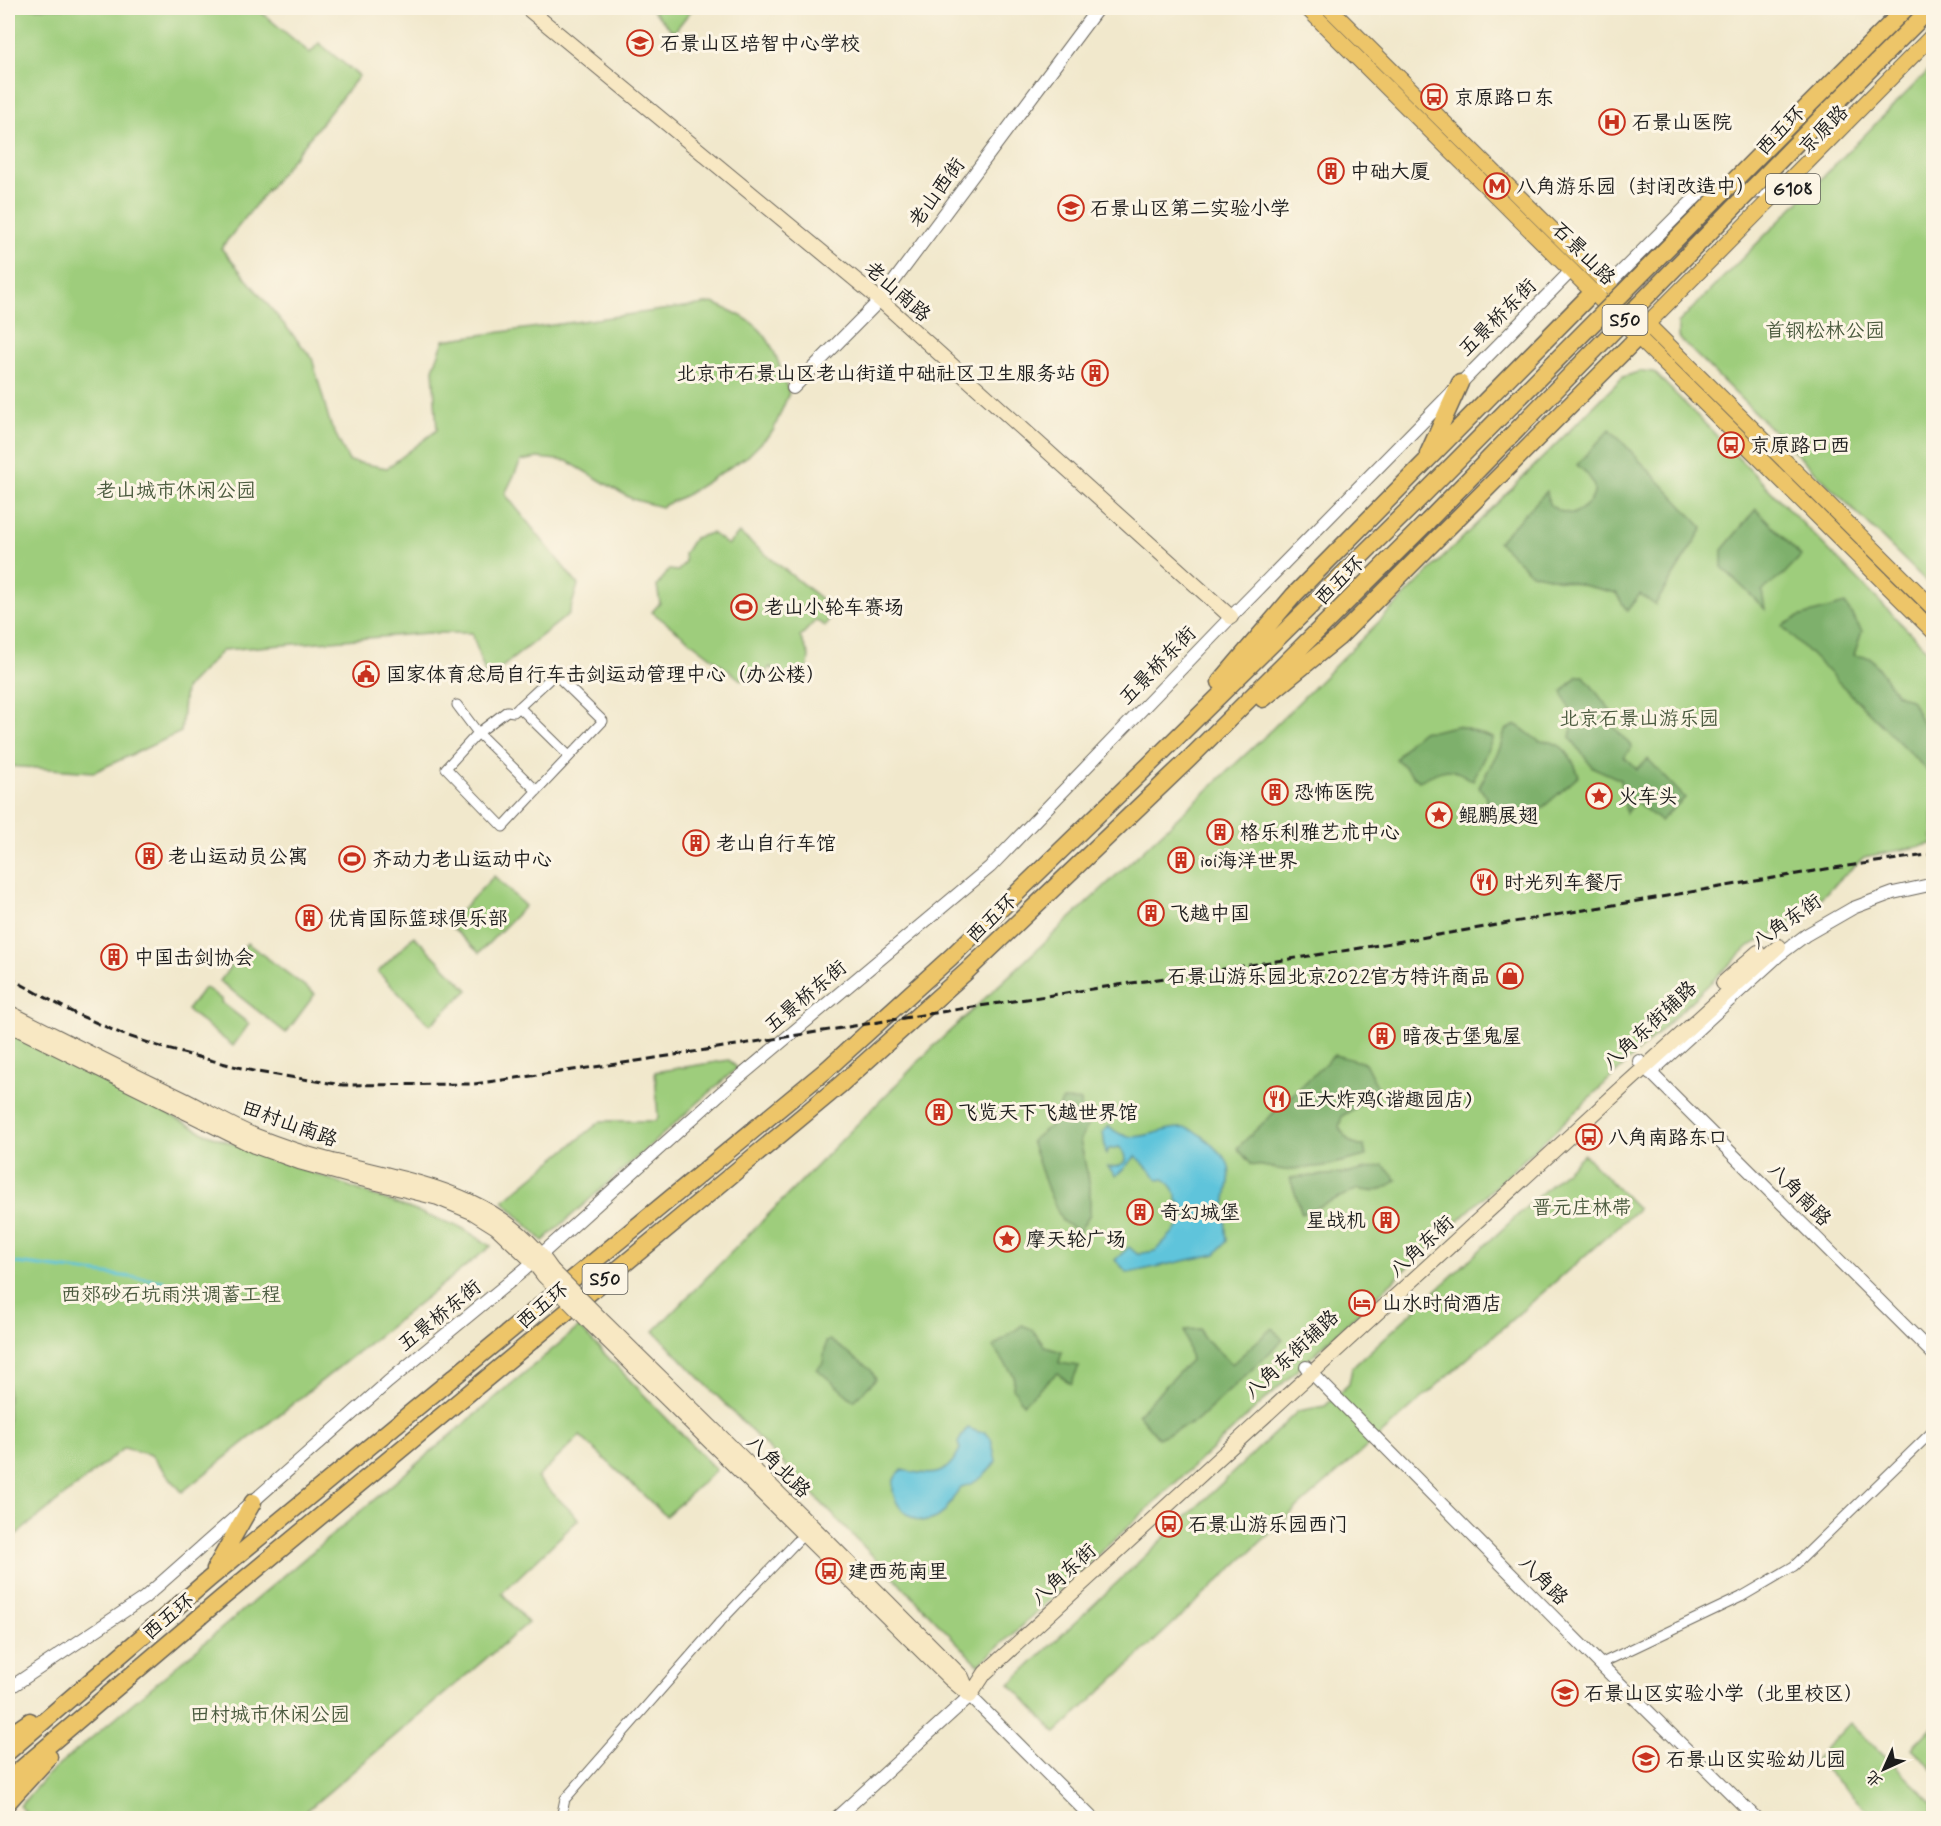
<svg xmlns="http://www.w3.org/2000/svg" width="1941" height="1826" viewBox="0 0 1941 1826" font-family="Mynerve,'LXGW WenKai TC',sans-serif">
<rect width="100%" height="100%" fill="#fcf5e5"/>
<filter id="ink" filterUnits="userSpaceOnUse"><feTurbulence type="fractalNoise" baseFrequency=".0167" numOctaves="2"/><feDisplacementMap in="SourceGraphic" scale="12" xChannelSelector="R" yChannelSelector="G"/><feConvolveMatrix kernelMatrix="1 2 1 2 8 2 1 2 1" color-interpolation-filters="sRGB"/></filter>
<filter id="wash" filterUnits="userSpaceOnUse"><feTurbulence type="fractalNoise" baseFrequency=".008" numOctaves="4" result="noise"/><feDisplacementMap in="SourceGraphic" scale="24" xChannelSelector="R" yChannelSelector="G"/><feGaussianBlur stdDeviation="1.35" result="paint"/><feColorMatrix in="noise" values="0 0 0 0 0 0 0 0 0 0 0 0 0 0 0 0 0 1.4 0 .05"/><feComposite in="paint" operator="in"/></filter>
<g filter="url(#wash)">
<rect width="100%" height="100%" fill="#f1e8cc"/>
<path fill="#9ecd7c" stroke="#5d744c" stroke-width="1.5" d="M8,8h248l54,45 9,-10 40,33 -138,172 91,110 18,65 19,38 38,7 50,-38 -4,-61 11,-29 269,-37c18,8 40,16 52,33 12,16 17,39 24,57l-16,38 -25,25 -62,39 -25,12 -29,-8 -65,-38 -29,-3 -17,3 -16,33 73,91 -9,29 -82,65 -15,-46h-44l-205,17 -38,39 -4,43 -87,40 -86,-6z
M650,8h43l-19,24z
M1933,66v518l-5,-1 -250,-246v-14z
M1641,371l13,1 279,284v188l-69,13 -49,46 -41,31 -25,12 -193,184 -577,535 -325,-334 282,-287 326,-305 361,-362z
M712,533l16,12 11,-12 97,78 -11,15 -9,-6 -16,17 9,18 -1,12c-16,16 -22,9 -38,0l-9,10 -20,3 -89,-68 8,-9 -3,-17 12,-16 9,1 7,-9 -1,-8 10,-16z
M494,876l31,30 -46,47 -31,-29z
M414,936l54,54 -38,35 -52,-53z
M247,943l68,51 -29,39 -66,-52z
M205,987l17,13 -1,2 28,22 -16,22 -46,-36z
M8,1032l199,102 255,94 29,18 -309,246 -31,-37 -27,-7 -116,93z
M729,1060l8,8 -194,173 -40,-40 98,-80h54l3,-3 -3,-46z
M1584,1154l54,55 -343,301 -239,223 -46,-49 288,-273 27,-5 24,-22 3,-16z
M579,1327l137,143 -50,46 -86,-80 -43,42 42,41 -77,74 26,30 -230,195h-12l-3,-3 -4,3h-248l-11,-12 25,-29z
M1850,1723l83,80v15h-58l-60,-58z
M1933,1726v43l-21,-21z"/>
<path fill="#7eb06c" stroke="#4d6644" stroke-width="1.5" d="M1610,429l93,99 -48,77 -15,-11 -13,17 -11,-18 -85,-20 -33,-31 49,-51 2,13 10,7 14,3c27,-14 28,-30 4,-49z
M1756,509l45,47 -17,18 -22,17 3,18 -43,-42v-17z
M1845,604l17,27 -8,24 17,3 25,35 16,8 21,44v31l-151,-150 16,-9z
M1577,676h7l32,42 -1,10 17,19 -8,10 13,12 11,-10 37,39 -25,23 -25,-20 -9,12 -5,-33 -29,-13 -22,-30 4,-18 -12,-27z
M1516,725c8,4 18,14 24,16 5,1 10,0 14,2 14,5 20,20 25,33l-37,32 -52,10 -5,-23 -6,-8 21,-39 5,-18z
M1458,726l35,12 -20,43c-25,-17 -28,-12 -54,0l-23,-22 13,-17 13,-11c15,2 21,-4 36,-5z
M1334,1055l31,8 15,29 -38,24 -3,11c6,9 12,20 25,19l2,10 -41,10 -41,4 -33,-6 -14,-16z
M1063,1100l18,1 1,16 7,7 -9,16 10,46v28l-11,18 -17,-11 -14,-31 -17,-49 19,-15 3,-9z
M1383,1165l14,15c-13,10 -22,14 -39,9l-56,25 -12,-36 59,-5z
M1022,1325l10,4 13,18 17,5 -3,11 20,3 -8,18 -14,-11 -34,31 -10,-16 1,-12 -21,-29z
M1272,1328l11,12 -86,81 -39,17 -20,-24 53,-54 -7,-30 16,-1 2,7 30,28z
M830,1340l41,30 5,9 -22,22 -37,-32 6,-6 3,-21z"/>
<path fill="#5ec4db" stroke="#3d707c" stroke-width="1.5" d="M1109,1126c25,26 55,-4 80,3 11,4 19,11 26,19 5,5 13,11 14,19 3,13 -4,28 -4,42 0,10 1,22 2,32l-11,13 -88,19 -13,-13 14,-13 8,7 18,-3 35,-36 -14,-16c1,-9 -5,-15 -12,-20l-5,1 -23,-24 -20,20 -8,-9c8,1 12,-1 18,-6 0,-7 -2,-10 -7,-14l-10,2 -3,5 -3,-22z
M968,1428l10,4h7l6,6 5,23c-9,14 -19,22 -35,26 -9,9 -13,27 -27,32 -26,11 -56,-29 -33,-49 30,5 44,10 59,-21l-2,-6 6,-11z"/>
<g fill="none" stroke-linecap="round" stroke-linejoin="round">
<path stroke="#5ec4db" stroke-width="3" d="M8,1262l155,19"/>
</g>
</g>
<g filter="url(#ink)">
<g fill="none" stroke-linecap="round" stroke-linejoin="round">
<g stroke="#67635a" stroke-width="11">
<path id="minor" d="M457,705l21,28 -32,35 57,59c33,-36 67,-71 100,-106l-48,-47 -41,38 -7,-1 -29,22 59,58
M519,707l50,49
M1600,1664l141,-67 53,-31 140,-136
M561,1818l4,-19 156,-178 83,-87"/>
</g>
<g stroke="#67635a" stroke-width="14">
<path id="tertiary" d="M1601,289l7,-4 86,-86 85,-9
M793,388l87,-88 218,-292
M1639,1061l295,294
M1650,1073l128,-117 28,-21 47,-27 40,-15 41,-9
M1306,1367l294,297 156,154
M8,1689l136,-91 244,-216 136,-112 199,-179 267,-224 241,-250 341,-347
M8,1812l5,6
M836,1818l134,-122 122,122"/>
</g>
<g stroke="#67635a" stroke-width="16">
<path id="secondary" d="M527,8l353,292 351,317
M1723,983l35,-31
M8,1012c58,29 116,59 175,87 24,12 48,27 73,37 23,9 46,17 69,23 84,23 174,31 227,111
M8,1024l246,122 45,16 50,14 89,22 34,14 24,15 37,35 11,14
M600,1318l217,213 145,146 7,17
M590,1323l360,356 20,17
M970,1696l15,-23 636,-584 158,-143"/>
</g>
<g stroke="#67635a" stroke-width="17">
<path id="primary" d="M1647,324l287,285
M1638,337l296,295"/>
</g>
<g stroke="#67635a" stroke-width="17">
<path id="trunk" d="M1307,8l331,329
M1329,8l318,316
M1642,332l5,-8 287,-290"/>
</g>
<g stroke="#67635a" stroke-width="19">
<path id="motorway" d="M1808,106l98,-98
M1821,118l110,-110
M1428,454l32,-71
M1220,682l74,-87 299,-303
M1263,699l75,-61 300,-301
M215,1569l38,-67
M8,1736l22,-15
M8,1752l201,-173 616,-508 126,-114 198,-192 264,-260
M8,1780l215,-183 617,-512 126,-113 222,-212 240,-239
M8,1802l41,-45"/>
</g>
<use href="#minor" stroke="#fff" stroke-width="9"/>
<use href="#tertiary" stroke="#fff" stroke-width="12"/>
<use href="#secondary" stroke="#f8e8c3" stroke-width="14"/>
<use href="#primary" stroke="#edc569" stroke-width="15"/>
<use href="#trunk" stroke="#edc569" stroke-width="15"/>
<use href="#motorway" stroke="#edc569" stroke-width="16"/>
<path stroke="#1c1c1c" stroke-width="3" stroke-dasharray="9 4.5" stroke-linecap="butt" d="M8,977l66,36 48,21 45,15 90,23 86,13 131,-1 163,-23 310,-50 402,-61 477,-81 108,-15"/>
<g stroke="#67635a" stroke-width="16" stroke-linecap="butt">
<path id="secondary-bridge" d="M552,1270l48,48
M544,1276l46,47"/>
</g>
<g stroke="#67635a" stroke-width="19" stroke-linecap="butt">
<path id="motorway-bridge" d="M1413,505l395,-399
M1428,521l393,-403"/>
</g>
<use href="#secondary-bridge" stroke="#f8e8c3" stroke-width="14"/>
<use href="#motorway-bridge" stroke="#edc569" stroke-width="16"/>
</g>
</g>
<defs>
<g id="school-ring" transform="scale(1.35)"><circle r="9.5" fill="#fcf5e5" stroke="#c8321e" stroke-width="1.5"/><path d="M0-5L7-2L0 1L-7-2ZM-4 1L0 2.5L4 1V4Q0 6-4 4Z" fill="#c8321e"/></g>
<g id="bus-ring" transform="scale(1.35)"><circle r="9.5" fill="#fcf5e5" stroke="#c8321e" stroke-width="1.5"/><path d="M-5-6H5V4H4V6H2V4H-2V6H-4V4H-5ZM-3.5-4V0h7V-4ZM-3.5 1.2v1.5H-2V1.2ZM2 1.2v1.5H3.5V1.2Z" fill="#c8321e"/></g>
<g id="hospital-ring" transform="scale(1.35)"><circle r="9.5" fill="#fcf5e5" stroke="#c8321e" stroke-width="1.5"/><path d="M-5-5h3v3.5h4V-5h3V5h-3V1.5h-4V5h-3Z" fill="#c8321e"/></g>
<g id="building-ring" transform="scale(1.35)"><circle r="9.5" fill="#fcf5e5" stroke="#c8321e" stroke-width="1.5"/><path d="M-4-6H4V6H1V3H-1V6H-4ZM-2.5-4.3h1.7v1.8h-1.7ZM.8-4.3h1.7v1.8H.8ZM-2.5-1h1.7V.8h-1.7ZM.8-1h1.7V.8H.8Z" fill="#c8321e"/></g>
<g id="metro-ring" transform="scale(1.35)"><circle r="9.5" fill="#fcf5e5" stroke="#c8321e" stroke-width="1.5"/><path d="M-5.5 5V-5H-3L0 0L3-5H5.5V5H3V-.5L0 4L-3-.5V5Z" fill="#c8321e"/></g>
<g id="stadium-ring" transform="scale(1.35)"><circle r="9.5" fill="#fcf5e5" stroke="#c8321e" stroke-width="1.5"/><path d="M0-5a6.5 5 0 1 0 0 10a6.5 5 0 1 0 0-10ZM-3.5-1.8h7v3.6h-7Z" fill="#c8321e"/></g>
<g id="civic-ring" transform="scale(1.35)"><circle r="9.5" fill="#fcf5e5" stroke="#c8321e" stroke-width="1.5"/><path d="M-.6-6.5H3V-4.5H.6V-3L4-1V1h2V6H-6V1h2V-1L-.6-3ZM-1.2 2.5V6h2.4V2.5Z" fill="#c8321e"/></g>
<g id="sight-ring" transform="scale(1.35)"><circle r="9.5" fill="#fcf5e5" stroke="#c8321e" stroke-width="1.5"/><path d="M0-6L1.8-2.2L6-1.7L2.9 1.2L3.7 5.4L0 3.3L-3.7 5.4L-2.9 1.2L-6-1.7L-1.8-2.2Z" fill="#c8321e"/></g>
<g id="restaurant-ring" transform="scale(1.35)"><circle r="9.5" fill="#fcf5e5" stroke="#c8321e" stroke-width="1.5"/><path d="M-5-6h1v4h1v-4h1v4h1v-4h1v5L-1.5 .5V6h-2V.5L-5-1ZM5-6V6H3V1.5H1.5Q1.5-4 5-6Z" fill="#c8321e"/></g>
<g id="shop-ring" transform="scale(1.35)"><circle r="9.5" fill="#fcf5e5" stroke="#c8321e" stroke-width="1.5"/><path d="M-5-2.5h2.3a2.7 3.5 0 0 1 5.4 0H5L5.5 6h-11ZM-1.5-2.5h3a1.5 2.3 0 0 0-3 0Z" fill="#c8321e"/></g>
<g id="hotel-ring" transform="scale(1.35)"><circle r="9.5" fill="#fcf5e5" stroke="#c8321e" stroke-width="1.5"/><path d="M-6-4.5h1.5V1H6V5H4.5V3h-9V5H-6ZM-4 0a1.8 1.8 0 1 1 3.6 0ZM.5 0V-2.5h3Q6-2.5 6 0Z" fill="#c8321e"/></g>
</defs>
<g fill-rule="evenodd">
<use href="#school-ring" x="640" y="43"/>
<use href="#bus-ring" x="1434" y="97"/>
<use href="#hospital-ring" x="1612" y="122"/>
<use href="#building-ring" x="1331" y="171"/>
<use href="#metro-ring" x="1497" y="186"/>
<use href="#school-ring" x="1071" y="208"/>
<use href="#building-ring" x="1095" y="373"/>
<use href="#bus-ring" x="1731" y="445"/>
<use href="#stadium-ring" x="744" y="607"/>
<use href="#civic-ring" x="366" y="674"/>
<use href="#building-ring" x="1275" y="792"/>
<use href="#sight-ring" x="1599" y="796"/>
<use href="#sight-ring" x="1439" y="815"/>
<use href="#building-ring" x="1220" y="832"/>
<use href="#building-ring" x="696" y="843"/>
<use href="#building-ring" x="149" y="856"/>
<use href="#stadium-ring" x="352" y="859"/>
<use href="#building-ring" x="1181" y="860"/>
<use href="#restaurant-ring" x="1484" y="882"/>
<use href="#building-ring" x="1151" y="913"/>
<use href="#building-ring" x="309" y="918"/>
<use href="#building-ring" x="114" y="957"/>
<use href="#shop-ring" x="1510" y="976"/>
<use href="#building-ring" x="1382" y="1036"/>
<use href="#restaurant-ring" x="1277" y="1099"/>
<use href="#building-ring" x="939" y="1112"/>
<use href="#bus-ring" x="1589" y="1137"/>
<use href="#building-ring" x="1140" y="1212"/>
<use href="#building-ring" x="1386" y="1220"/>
<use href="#sight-ring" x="1007" y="1239"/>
<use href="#hotel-ring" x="1362" y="1303"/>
<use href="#bus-ring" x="1169" y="1524"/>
<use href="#bus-ring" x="829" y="1571"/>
<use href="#school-ring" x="1565" y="1693"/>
<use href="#school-ring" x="1646" y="1759"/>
</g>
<g text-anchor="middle" stroke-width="6" stroke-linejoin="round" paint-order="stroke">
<g fill="#fcf5e5" stroke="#5f5d58" stroke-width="1.5">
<rect x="1766" y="174" width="54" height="30" rx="4.5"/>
<rect x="1602.5" y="305" width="45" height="30" rx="4.5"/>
<rect x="582.5" y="1264" width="45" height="30" rx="4.5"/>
</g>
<g font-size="18" font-weight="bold" fill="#1c1c1c">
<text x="1793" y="195">G108</text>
<text x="1625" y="326">S50</text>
<text x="605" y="1285">S50</text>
</g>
<g font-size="20" fill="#1c1c1c" stroke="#fcf5e5" text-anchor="start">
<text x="660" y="50">石景山区培智中心学校</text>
<text x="1454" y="104">京原路口东</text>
<text x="1632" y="129">石景山医院</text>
<text x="1350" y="178">中础大厦</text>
<text x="1516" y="193">八角游乐园（封闭改造中）</text>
<text x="1090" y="215">石景山区第二实验小学</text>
<text x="1076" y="380" text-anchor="end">北京市石景山区老山街道中础社区卫生服务站</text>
<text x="1750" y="452">京原路口西</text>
<text x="764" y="614">老山小轮车赛场</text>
<text x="386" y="681">国家体育总局自行车击剑运动管理中心（办公楼）</text>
<text x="1294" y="799">恐怖医院</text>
<text x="1618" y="803">火车头</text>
<text x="1458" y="822">鲲鹏展翅</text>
<text x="1240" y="839">格乐利雅艺术中心</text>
<text x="716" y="850">老山自行车馆</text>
<text x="168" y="863">老山运动员公寓</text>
<text x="372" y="866">齐动力老山运动中心</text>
<text x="1200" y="867">ioi海洋世界</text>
<text x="1504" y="889">时光列车餐厅</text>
<text x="1170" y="920">飞越中国</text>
<text x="328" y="925">优肯国际篮球俱乐部</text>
<text x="134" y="964">中国击剑协会</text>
<text x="1490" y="983" text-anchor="end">石景山游乐园北京2022官方特许商品</text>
<text x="1402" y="1043">暗夜古堡鬼屋</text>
<text x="1296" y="1106">正大炸鸡(谐趣园店)</text>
<text x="958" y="1119">飞览天下飞越世界馆</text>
<text x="1608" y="1144">八角南路东口</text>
<text x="1160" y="1219">奇幻城堡</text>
<text x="1366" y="1227" text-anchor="end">星战机</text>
<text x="1026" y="1246">摩天轮广场</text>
<text x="1382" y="1310">山水时尚酒店</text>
<text x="1188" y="1531">石景山游乐园西门</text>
<text x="848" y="1578">建西苑南里</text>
<text x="1584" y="1700">石景山区实验小学（北里校区）</text>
<text x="1666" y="1766">石景山区实验幼儿园</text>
</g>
<g font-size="20" fill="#1c1c1c" stroke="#fcf5e5">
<text transform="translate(1823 129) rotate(-45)" y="7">京原路</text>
<text transform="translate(1780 130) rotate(-46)" y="7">西五环</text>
<text transform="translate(936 192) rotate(-54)" y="7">老山西街</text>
<text transform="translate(1584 253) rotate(45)" y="7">石景山路</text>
<text transform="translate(898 291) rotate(41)" y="7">老山南路</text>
<text transform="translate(1497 317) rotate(-45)" y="7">五景桥东街</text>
<text transform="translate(1339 580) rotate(-45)" y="7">西五环</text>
<text transform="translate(1157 665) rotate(-46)" y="7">五景桥东街</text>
<text transform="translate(991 918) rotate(-44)" y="7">西五环</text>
<text transform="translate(1786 921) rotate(-35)" y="7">八角东街</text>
<text transform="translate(805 996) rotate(-40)" y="7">五景桥东街</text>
<text transform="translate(1649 1025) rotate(-43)" y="7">八角东街辅路</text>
<text transform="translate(290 1123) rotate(20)" y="7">田村山南路</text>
<text transform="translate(1800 1194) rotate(45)" y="7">八角南路</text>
<text transform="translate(1421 1246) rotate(-43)" y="7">八角东街</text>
<text transform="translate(542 1305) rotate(-40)" y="7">西五环</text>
<text transform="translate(439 1315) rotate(-39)" y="7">五景桥东街</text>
<text transform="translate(1291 1354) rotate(-43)" y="7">八角东街辅路</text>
<text transform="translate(779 1466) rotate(44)" y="7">八角北路</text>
<text transform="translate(1063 1574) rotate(-43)" y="7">八角东街</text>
<text transform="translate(1544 1580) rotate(45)" y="7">八角路</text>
<text transform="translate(168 1616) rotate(-40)" y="7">西五环</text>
</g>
<g font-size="20" fill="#4a5a3e" stroke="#fcf5e5">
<text x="1825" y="337">首钢松林公园</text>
<text x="176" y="497">老山城市休闲公园</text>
<text x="1639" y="725">北京石景山游乐园</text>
<text x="1582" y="1214">晋元庄林带</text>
<text x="171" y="1301">西郊砂石坑雨洪调蓄工程</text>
<text x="270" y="1721">田村城市休闲公园</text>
</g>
</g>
<rect width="1941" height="1826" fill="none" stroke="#fcf5e5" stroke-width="30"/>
<g transform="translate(1884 1769) rotate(225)" stroke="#fcf5e5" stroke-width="4.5" paint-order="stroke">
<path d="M0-4.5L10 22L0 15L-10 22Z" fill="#1c1c1c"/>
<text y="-9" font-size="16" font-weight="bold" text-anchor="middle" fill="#1c1c1c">北</text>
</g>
</svg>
